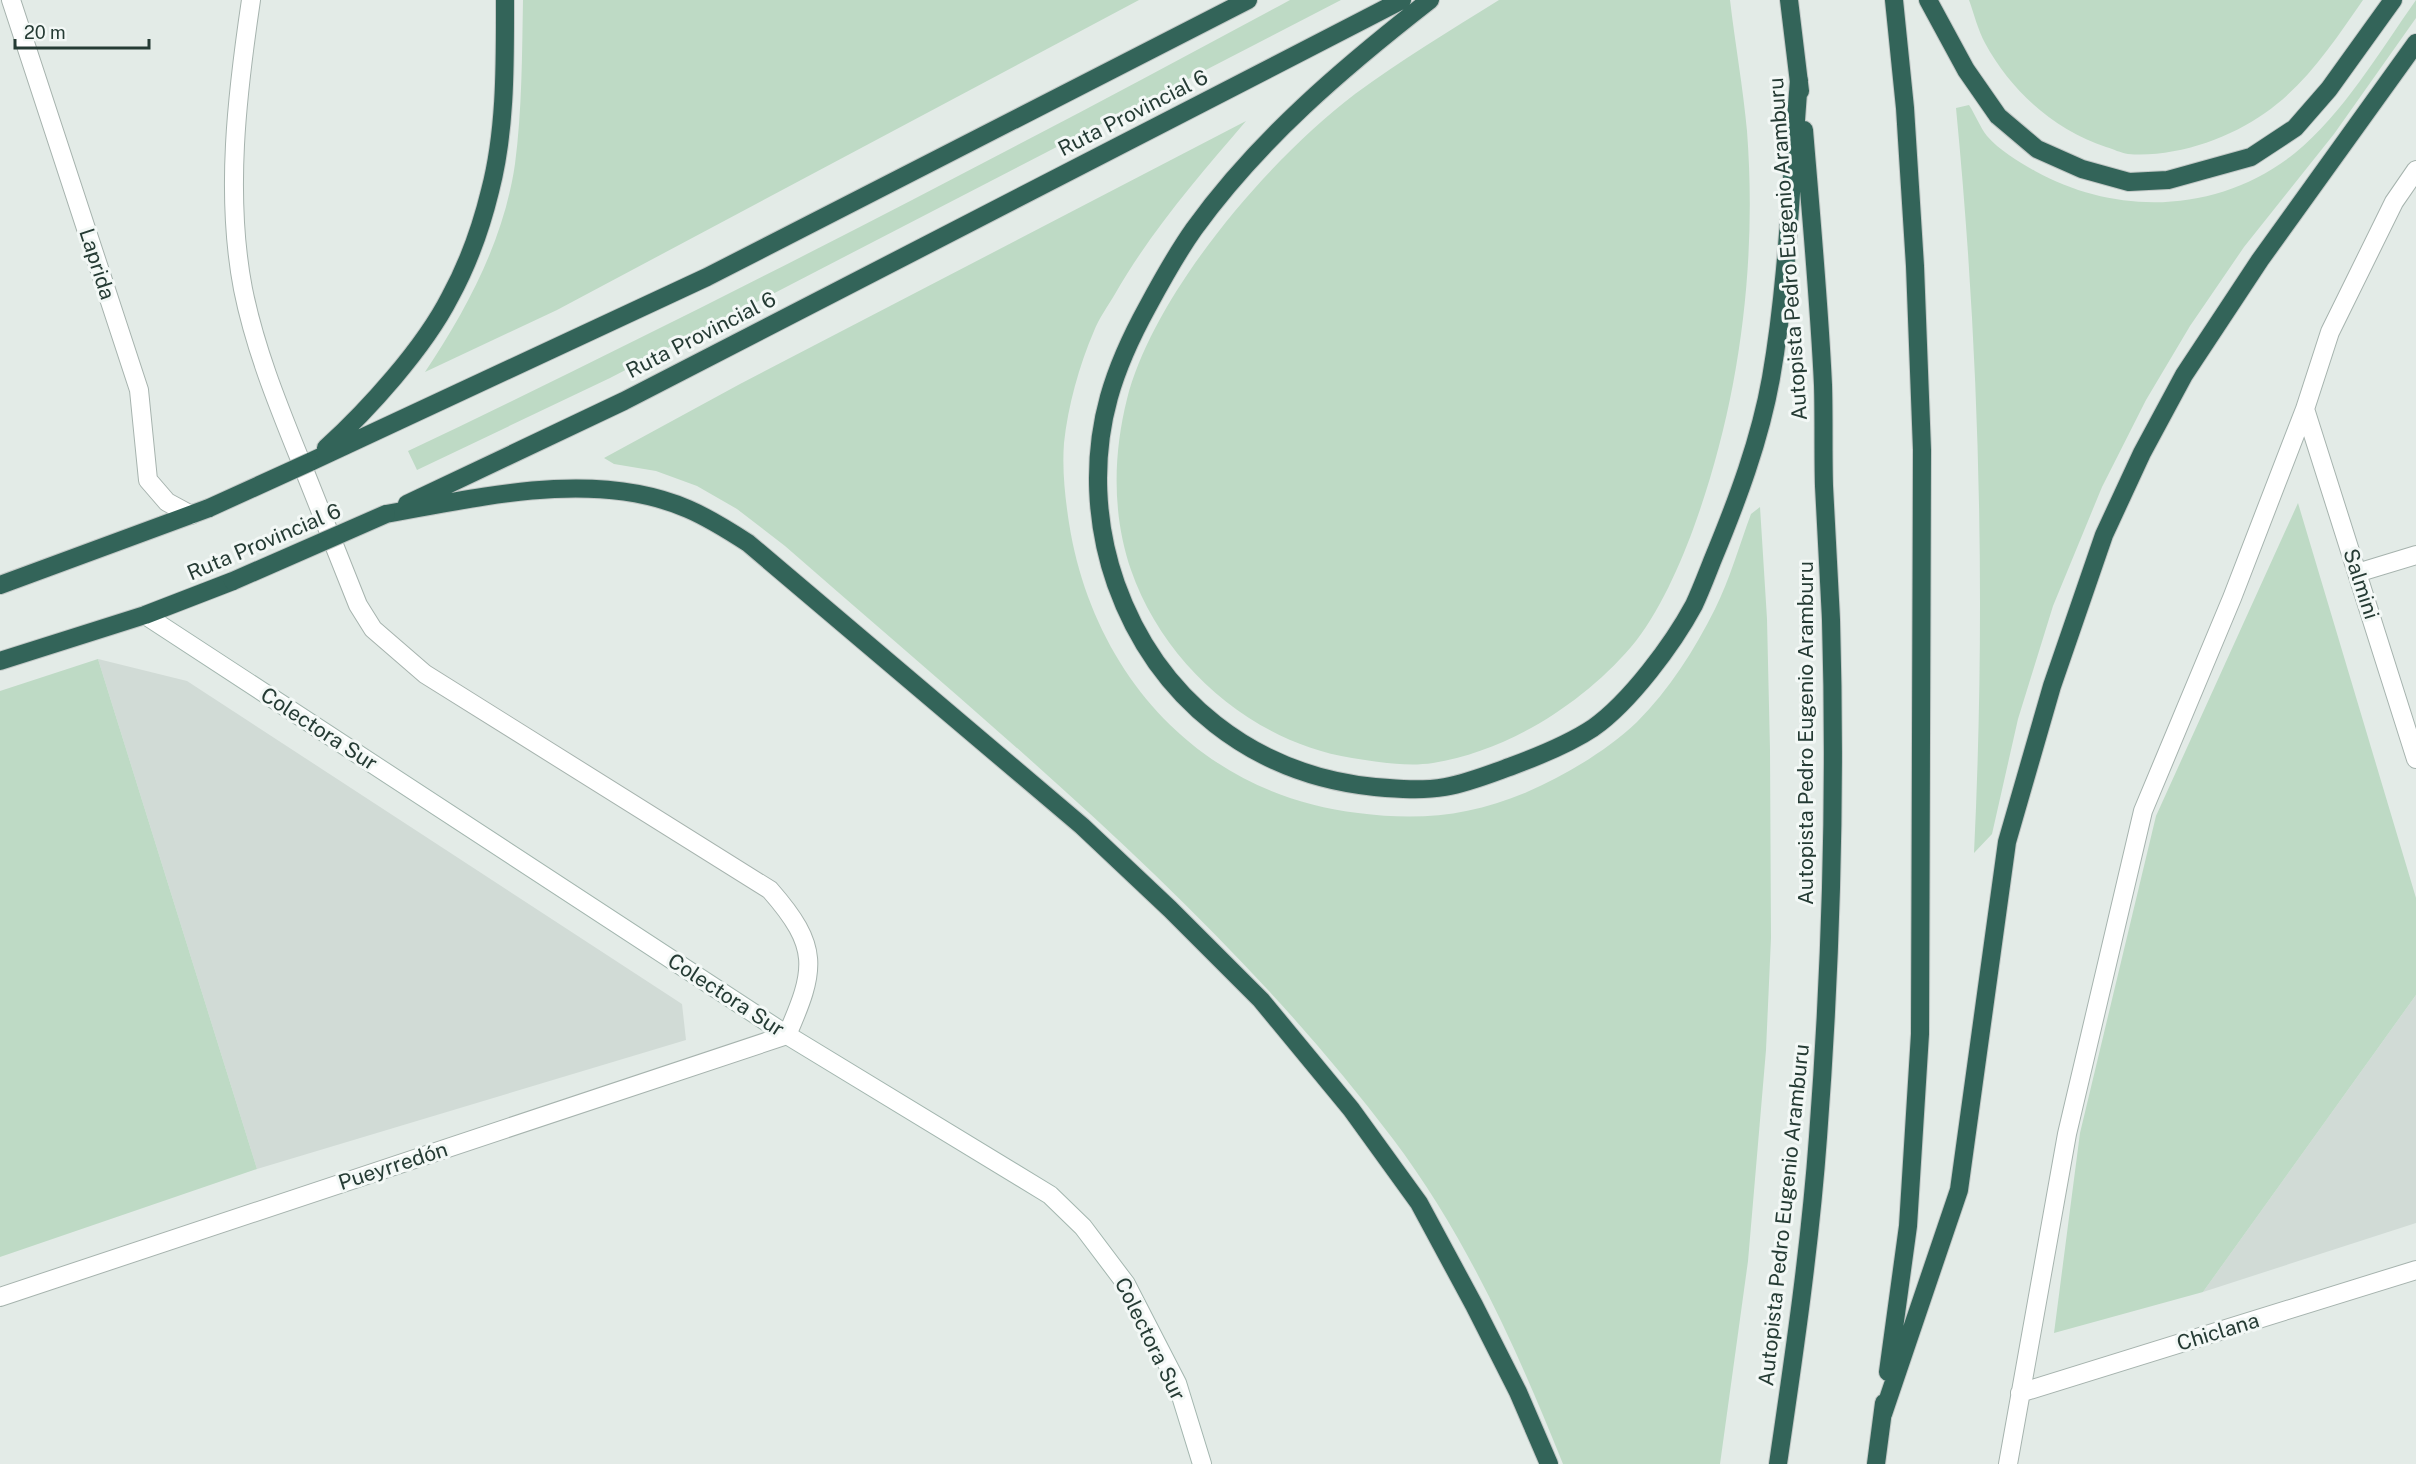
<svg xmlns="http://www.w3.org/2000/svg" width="2416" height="1464" viewBox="0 0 2416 1464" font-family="'Public Sans',sans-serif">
<rect width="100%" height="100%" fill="#e3ebe7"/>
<path fill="#d1dbd6" d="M98,659l89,22 495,323 4,36 -429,129z
M2416,995v228l-213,69z"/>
<path fill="#bedac5" d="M523,0h616l-582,310 -132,62c42,-63 79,-132 90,-208 7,-54 7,-109 8,-164z
M1290,0h51l-731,378 -193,92 -9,-19c298,-142 591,-294 882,-451z
M1499,0h231c5,43 13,87 17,131 10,131 -7,267 -51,390 -14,40 -38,95 -65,126 -49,57 -123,104 -198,116 -26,4 -55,-1 -81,-5 -100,-16 -188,-93 -221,-188 -19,-55 -18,-115 -4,-171 27,-106 141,-239 228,-305 46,-34 96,-64 144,-94z
M1969,0h394c-28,40 -56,84 -98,113 -36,26 -92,45 -137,41 -7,-1 -15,-5 -22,-7 -52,-17 -95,-56 -121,-104 -7,-13 -11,-29 -16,-43z
M2416,0v18l-82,116 -90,113 -54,79 -44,74 -44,87 -49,119 -35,113 -26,115 -18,19c12,-248 6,-498 -18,-745l13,-3c6,9 11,22 18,31 12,14 32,26 48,35 83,46 185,42 260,-18 48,-39 85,-102 121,-153z
M1246,121c-47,55 -95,110 -131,173 -7,12 -16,24 -21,37 -15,35 -26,75 -30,112 -2,26 1,54 5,80 24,152 132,272 289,290 62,8 112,3 169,-21 40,-18 78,-40 110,-70 32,-32 58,-73 78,-113 15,-30 24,-63 36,-95l9,-7 7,112 3,131 1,188 -5,112 -18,211 -28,203h-157c-45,-112 -96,-227 -170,-325 -171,-227 -396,-407 -608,-593l-48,-37 -40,-23 -41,-15 -42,-7 -10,-6 136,-74z
M2298,503l118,395v97l-213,297 -149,41 26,-200 76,-317z
M98,659l159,510 -257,88v-566z"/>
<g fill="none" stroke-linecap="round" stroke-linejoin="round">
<g stroke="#a6b3ae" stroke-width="20">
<path id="street" d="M11,0l128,390 9,90 19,22 24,13
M2305,409l111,350
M2357,573l59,-18
M0,1297l787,-262c29,-66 33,-88 -17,-145l-345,-216 -52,-45 -15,-24c-19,-48 -38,-96 -57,-143 -23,-57 -46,-113 -58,-173 -18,-94 -6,-195 8,-289
M2020,1393l396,-123
M2008,1464l59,-330 76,-323 89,-213 73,-189 25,-77 64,-130 22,-32"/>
</g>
<g stroke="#a3b6af" stroke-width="20">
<path id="secondary" d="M145,615l642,420 263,160 33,32 43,57 51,99 25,81"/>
</g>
<g stroke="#c2c8c6" stroke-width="20">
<path id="highway" d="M1430,0c-86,67 -172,140 -236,229 -17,24 -32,51 -46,77 -16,29 -30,59 -39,91 -17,61 -14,127 7,187 41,115 137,191 259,203 23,2 47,4 70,0 23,-4 45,-13 67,-21 27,-10 57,-22 81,-38 37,-26 80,-84 101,-123 7,-15 13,-31 19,-46 24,-58 47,-119 58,-181 17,-97 20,-199 28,-298
M1789,0l11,91
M1928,0l38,70 32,46 39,33 45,20 47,13 39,-2 83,-23 44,-29 34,-39 64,-89
M326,448c42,-38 98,-100 124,-151 18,-33 31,-69 40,-106 16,-61 15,-129 15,-191
M310,462l397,-185 541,-277
M407,504l217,-103 778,-401
M386,514c95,-17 210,-45 302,-5 21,9 40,21 60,34l334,283 88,83 91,91 90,109 68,94 55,102 44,87 31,72
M0,585l209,-77
M0,661l145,-46 88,-34
M1888,1372l20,-146 12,-192 2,-584 -7,-184 -10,-158 -11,-108
M1883,1414l76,-224 48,-348 45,-156 52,-151 38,-82 42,-78 76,-115 156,-217
M1778,1464c16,-109 32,-217 40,-327 13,-172 18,-345 13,-517 -2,-45 -5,-90 -7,-134 -1,-34 0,-68 -1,-101 -4,-85 -12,-170 -19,-255
M1876,1464l8,-61"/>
</g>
<use href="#street" stroke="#fff" stroke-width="18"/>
<use href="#secondary" stroke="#fff" stroke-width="18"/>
<use href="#highway" stroke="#336459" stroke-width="18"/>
<g stroke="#c2c8c6" stroke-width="20" stroke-linecap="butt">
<path id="highway-bridge" d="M209,508l101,-46
M233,581l153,-67"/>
</g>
<use href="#highway-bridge" stroke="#336459" stroke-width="18"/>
</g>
<g text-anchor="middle" stroke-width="6" stroke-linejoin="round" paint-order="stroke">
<g font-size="21" fill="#253b34" stroke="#f3f8f6">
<text transform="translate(1133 113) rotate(-27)" y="7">Ruta Provincial 6</text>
<text transform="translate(1788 249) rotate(-94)" y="7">Autopista Pedro Eugenio Aramburu</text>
<text transform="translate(97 264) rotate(72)" y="7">Laprida</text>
<text transform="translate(701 335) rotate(-27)" y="7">Ruta Provincial 6</text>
<text transform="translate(264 542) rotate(-23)" y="7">Ruta Provincial 6</text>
<text transform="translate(2361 584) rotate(72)" y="7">Salmini</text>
<text transform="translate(319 729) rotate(33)" y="7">Colectora Sur</text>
<text transform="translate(1806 733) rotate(-90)" y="7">Autopista Pedro Eugenio Aramburu</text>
<text transform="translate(726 995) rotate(33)" y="7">Colectora Sur</text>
<text transform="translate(393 1166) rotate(-18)" y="7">Pueyrredón</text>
<text transform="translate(1784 1215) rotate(-84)" y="7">Autopista Pedro Eugenio Aramburu</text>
<text transform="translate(2218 1332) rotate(-17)" y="7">Chiclana</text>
<text transform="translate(1150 1339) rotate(64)" y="7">Colectora Sur</text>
</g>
</g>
<path d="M15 39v9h134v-9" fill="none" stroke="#253b34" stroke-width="3"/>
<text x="24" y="39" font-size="18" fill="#253b34" stroke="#f3f8f6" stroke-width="4.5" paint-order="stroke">20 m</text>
</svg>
